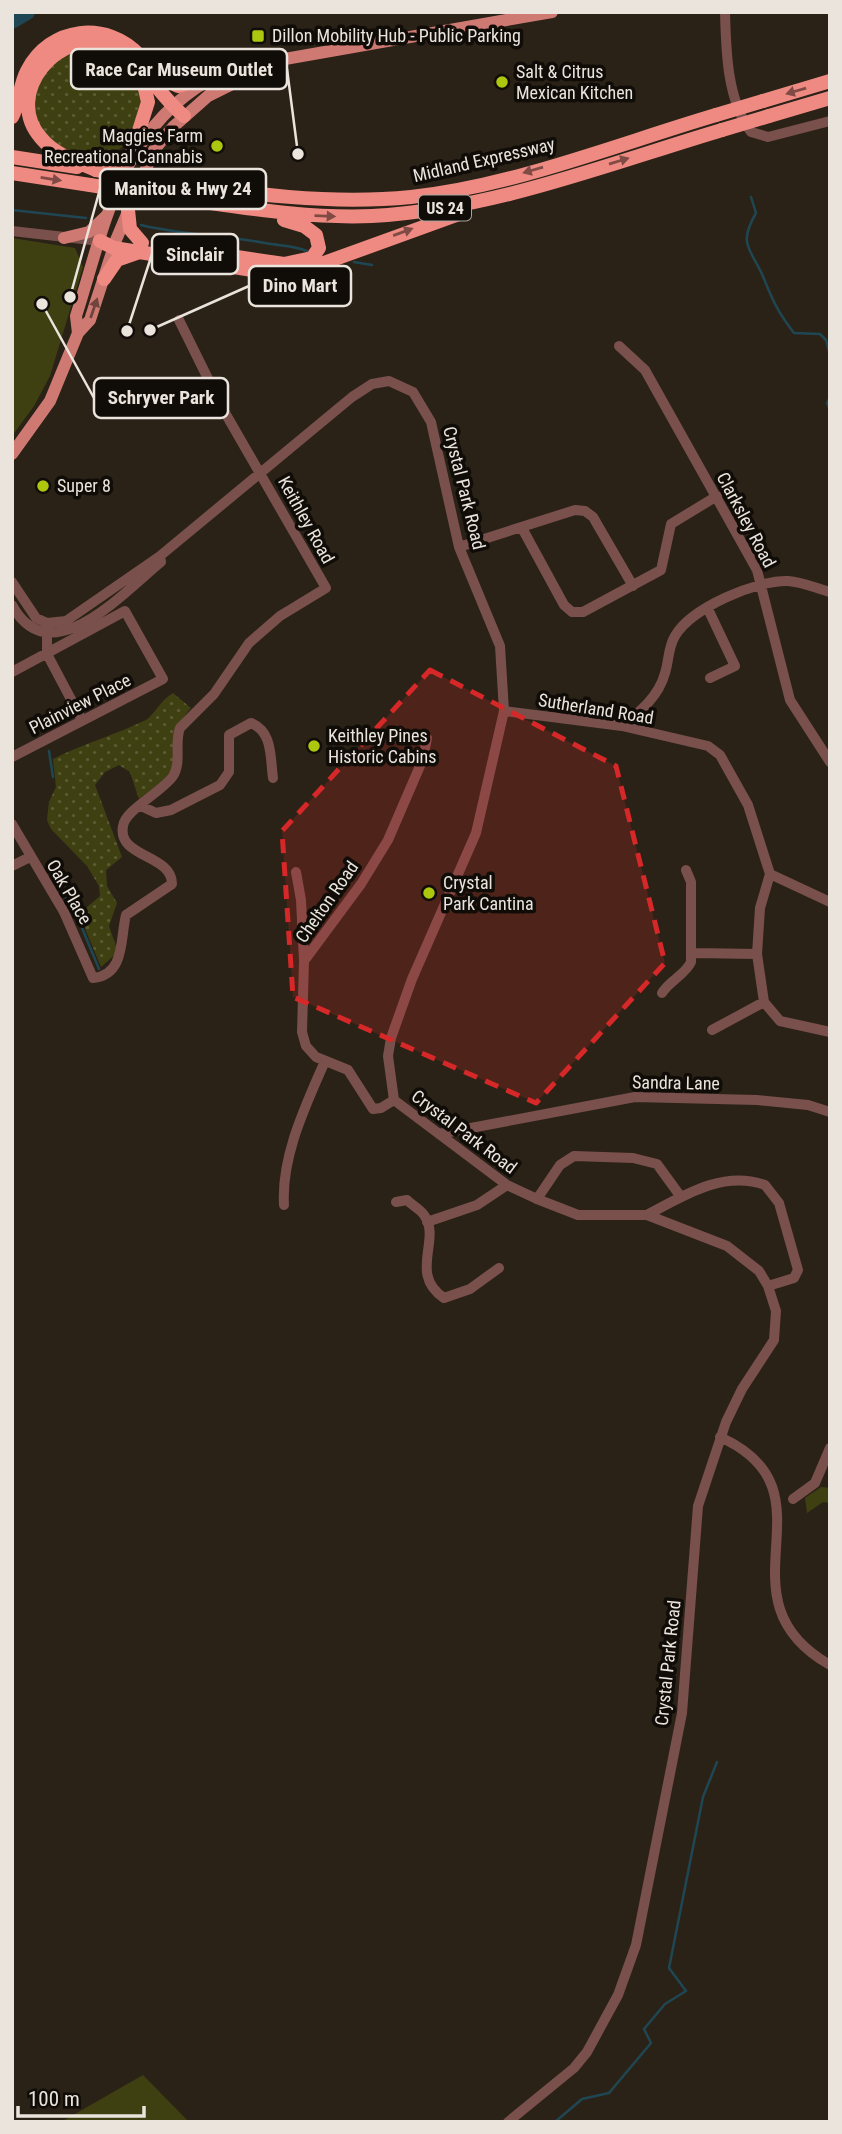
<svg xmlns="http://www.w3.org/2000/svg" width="842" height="2134" viewBox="0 0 842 2134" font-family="'Roboto Condensed',sans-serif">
<defs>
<pattern id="grass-dots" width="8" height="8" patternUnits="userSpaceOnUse" patternTransform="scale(1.75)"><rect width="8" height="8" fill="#3f4012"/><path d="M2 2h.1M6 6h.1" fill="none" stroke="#5b5b34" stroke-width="1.8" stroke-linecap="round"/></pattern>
</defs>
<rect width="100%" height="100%" fill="#2b2217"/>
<path fill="url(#grass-dots)" d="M34 103a55 55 0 1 1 110 0a55 55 0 1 1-110 0Z
M173,693l18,15c-19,21 -12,31 -18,56 -4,15 -22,25 -34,35l-9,-27 -11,-7 -14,7 -10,13 27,72 -16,13 1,16 10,17 -8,23 9,26 -17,15 -22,-53 21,-18 -1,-10 -12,-20 -36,-37 -4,-9 2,-18 7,-15 -3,-28c30,-15 64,-25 93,-39 7,-4 15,-20 27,-27z"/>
<path fill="#3f4012" d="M12,238l63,10 8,19 -33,109 -16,30 -22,30z
M821,1487l9,1v15l-7,-1 -16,11 -2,-15z
M143,2075l46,47h-128z"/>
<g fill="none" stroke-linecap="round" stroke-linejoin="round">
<path stroke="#1f4753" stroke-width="2.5" d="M751,197l5,16c-18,31 -6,35 6,61 10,25 15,37 32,59l26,1 6,6 4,15
M12,210l74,8
M141,225c41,10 82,10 124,18 15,3 28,2 42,8
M354,262l18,3
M830,397l-3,6 3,7
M49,751l4,26
M51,872l29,51 19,46
M555,2122l27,-23 27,-6 42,-50 -7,-14 21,-25 21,-13 -17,-23 34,-171 14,-35"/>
<path stroke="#1f4753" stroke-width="16" d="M12,21l15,-9"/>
<path stroke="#79504c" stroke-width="10" d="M725,12c1,39 2,88 26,120l17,5 62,-16
M12,231l88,10
M619,346l26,24 112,200 33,130 40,62
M522,528l42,77 8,7h11l78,-42 10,-46 46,-28
M459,547l116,-37 10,1 8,6 40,69
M12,582l24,36 11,5 19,-2 94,-65 192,-159 20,-13 17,-3 24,11 18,30 28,125 41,99 4,65 -28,122 -64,146 -21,59 -3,18 6,44 113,85 30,14 41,16h69l80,31 32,25 9,15 8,25 -2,29 -32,49 -16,33 -28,84 -16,207 -46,232 -18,50 -31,57 -13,16 -66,54
M12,605c38,70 111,-12 149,-43l-1,-5
M708,609l27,57 -25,12
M47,628v26l35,66
M12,672l113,-61 38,68 -151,78
M504,711l118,15 86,20 12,9 28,50 22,69 -10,34 -3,46 7,48 16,19 50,11
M622,726c18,-14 37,-30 43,-53 4,-12 3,-26 10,-37 16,-28 81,-56 113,-55 14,1 28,7 42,11
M141,806l15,7 15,-3 49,-25 9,-13v-37l22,-12c22,9 19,34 22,55
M12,824l52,88 29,66c33,-3 27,-41 33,-63l46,-31c0,-30 -55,-26 -49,-58 2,-16 39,-34 50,-50 9,-14 1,-33 7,-48l34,-34 35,-51 31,-27 46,-28 -102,-177 -45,-91
M12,866l18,-9
M296,872l5,28 3,61
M770,874l60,28
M693,953l64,1
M662,993c8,-13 23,-18 29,-31v-80l-5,-12
M712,1030l52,-28
M394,1100l-13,8 -8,1 -25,-39 -32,-13 -10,-11 -4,-14 2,-71 57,-77 27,-44 35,-81 4,-21
M439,1134l196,-37 122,3 51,5 22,7
M537,1199l23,-34 14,-9 59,2 24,6 24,33
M396,1202l11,-2c5,5 14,10 17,15 18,24 -16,59 20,83l26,-9 29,-21
M284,1205c-3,-49 22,-100 41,-144
M647,1215c36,-19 75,-45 118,-30l14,18 19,67 -4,8 -26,8
M427,1222l50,-17 30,-20
M720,1437c122,55 -9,160 110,228
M793,1499l22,-16 15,-35"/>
<path stroke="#ce7a73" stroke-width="12" d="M64,238l25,-6 17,-16
M78,333l-2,-17c29,-90 43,-185 133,-236 23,-13 49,-23 76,-21l267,-47
M12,454l38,-53 28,-68 12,-13 26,-80 38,-90 19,-23 35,-31 73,-36"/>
<path stroke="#ef8a82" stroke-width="14" d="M157,76l21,10 43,-13
M763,101l67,-20
M769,116l61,-18
M12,117c8,-14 7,-31 15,-46 23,-45 80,-51 113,-15
M12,157l65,10
M130,159l18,-57 -6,-26
M96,170c-19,-8 -41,-15 -55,-32 -39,-44 18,-113 70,-92 30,12 48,50 73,70
M12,173l78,12
M167,181c81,13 162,24 244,16 102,-11 207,-53 305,-82
M160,196c70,9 140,23 212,20 119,-6 236,-52 350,-86
M128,210l2,19 12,14
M100,241l14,7 156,25 29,-1 163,-59
M197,251l87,13 28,-6 7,-10 -3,-13 -12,-9 -20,-6
M104,279l13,-19 20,-7"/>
<path stroke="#ef8a82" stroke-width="14" d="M716,115l47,-14
M722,130l47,-14
M96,170l71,11
M90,185l70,11"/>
</g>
<defs><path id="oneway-solid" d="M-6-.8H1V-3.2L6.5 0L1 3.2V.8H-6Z" transform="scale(1.75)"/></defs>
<g fill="#804b45">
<use href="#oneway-solid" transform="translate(796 91) rotate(164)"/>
<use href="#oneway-solid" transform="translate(619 161) rotate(-17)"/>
<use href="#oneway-solid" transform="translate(533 170) rotate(164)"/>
<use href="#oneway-solid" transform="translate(51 179) rotate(9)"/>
<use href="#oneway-solid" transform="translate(325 216) rotate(2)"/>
<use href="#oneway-solid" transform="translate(403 232) rotate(-20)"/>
</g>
<use fill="#6f433e" href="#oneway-solid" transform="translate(94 308) rotate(-71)"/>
<path fill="#d62828" fill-opacity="0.2" stroke="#d62828" stroke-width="5" stroke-dasharray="14 9" stroke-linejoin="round" d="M430,670l186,96 49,197 -129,140 -243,-106 -11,-166z"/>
<g fill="#adc60e" stroke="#100c08" stroke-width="2.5">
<rect x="251" y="29" width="14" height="14" rx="3.5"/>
<circle cx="502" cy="82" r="7"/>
<circle cx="217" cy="146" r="7"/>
<circle cx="43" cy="486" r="7"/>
<circle cx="314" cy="746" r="7"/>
<circle cx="429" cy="893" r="7"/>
</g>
<g text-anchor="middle" stroke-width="7" stroke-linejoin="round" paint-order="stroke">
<rect fill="#100c08" stroke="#a9a39d" stroke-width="2" x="419" y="195.5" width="52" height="25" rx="5"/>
<g font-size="16" font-weight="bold" fill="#eae4dd">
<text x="445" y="214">US 24</text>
</g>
<g font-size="18" fill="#eae4dd" stroke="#100c08" text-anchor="start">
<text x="272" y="42">Dillon Mobility Hub - Public Parking</text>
<text x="516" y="78">Salt &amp; Citrus<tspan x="516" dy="21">Mexican Kitchen</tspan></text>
<text x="203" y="142" text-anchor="end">Maggies Farm<tspan x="203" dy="21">Recreational Cannabis</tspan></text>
<text x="57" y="492">Super 8</text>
<text x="328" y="742">Keithley Pines<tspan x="328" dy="21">Historic Cabins</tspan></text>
<text x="443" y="889">Crystal<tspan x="443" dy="21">Park Cantina</tspan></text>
</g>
<g font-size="18" fill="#eae4dd" stroke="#100c08">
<text transform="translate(484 160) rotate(-13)" y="6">Midland Expressway</text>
<text transform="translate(464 488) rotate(76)" y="6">Crystal Park Road</text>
<text transform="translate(306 520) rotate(61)" y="6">Keithley Road</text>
<text transform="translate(746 520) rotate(62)" y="6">Clarksley Road</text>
<text transform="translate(80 704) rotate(-27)" y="6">Plainview Place</text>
<text transform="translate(596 709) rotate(9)" y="6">Sutherland Road</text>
<text transform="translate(69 892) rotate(60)" y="6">Oak Place</text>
<text transform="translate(327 902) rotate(-55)" y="6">Chelton Road</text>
<text transform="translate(676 1083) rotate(1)" y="6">Sandra Lane</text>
<text transform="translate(464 1132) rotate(37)" y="6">Crystal Park Road</text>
<text transform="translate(668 1663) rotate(-84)" y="6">Crystal Park Road</text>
</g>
</g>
<path fill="none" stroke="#eae4dd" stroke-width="2.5" d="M298 154L287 69M70 297L100 189M127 331L152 254M150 330L249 286M42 304L94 398"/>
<g fill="#eae4dd" stroke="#100c08" stroke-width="2.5">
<circle cx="298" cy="154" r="7"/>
<circle cx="70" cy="297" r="7"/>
<circle cx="127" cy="331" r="7"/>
<circle cx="150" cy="330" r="7"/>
<circle cx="42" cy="304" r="7"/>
</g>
<g fill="#100c08" stroke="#eae4dd" stroke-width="2.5">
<rect x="71" y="49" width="216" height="40" rx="7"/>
<rect x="100" y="169" width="166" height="40" rx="7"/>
<rect x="152" y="234" width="86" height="40" rx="7"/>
<rect x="249" y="266" width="102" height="40" rx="7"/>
<rect x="94" y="378" width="134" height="40" rx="7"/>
</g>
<g font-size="19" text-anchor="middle" font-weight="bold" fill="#eae4dd">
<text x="179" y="76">Race Car Museum Outlet</text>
<text x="183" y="195">Manitou &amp; Hwy 24</text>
<text x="195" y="261">Sinclair</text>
<text x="300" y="292">Dino Mart</text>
<text x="161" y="404">Schryver Park</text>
</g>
<rect width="842" height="2134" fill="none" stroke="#eae4dd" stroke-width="28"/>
<path d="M18 2106v10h126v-10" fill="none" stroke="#eae4dd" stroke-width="3.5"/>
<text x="28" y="2106" font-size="21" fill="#eae4dd" stroke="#100c08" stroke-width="5" paint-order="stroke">100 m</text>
</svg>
